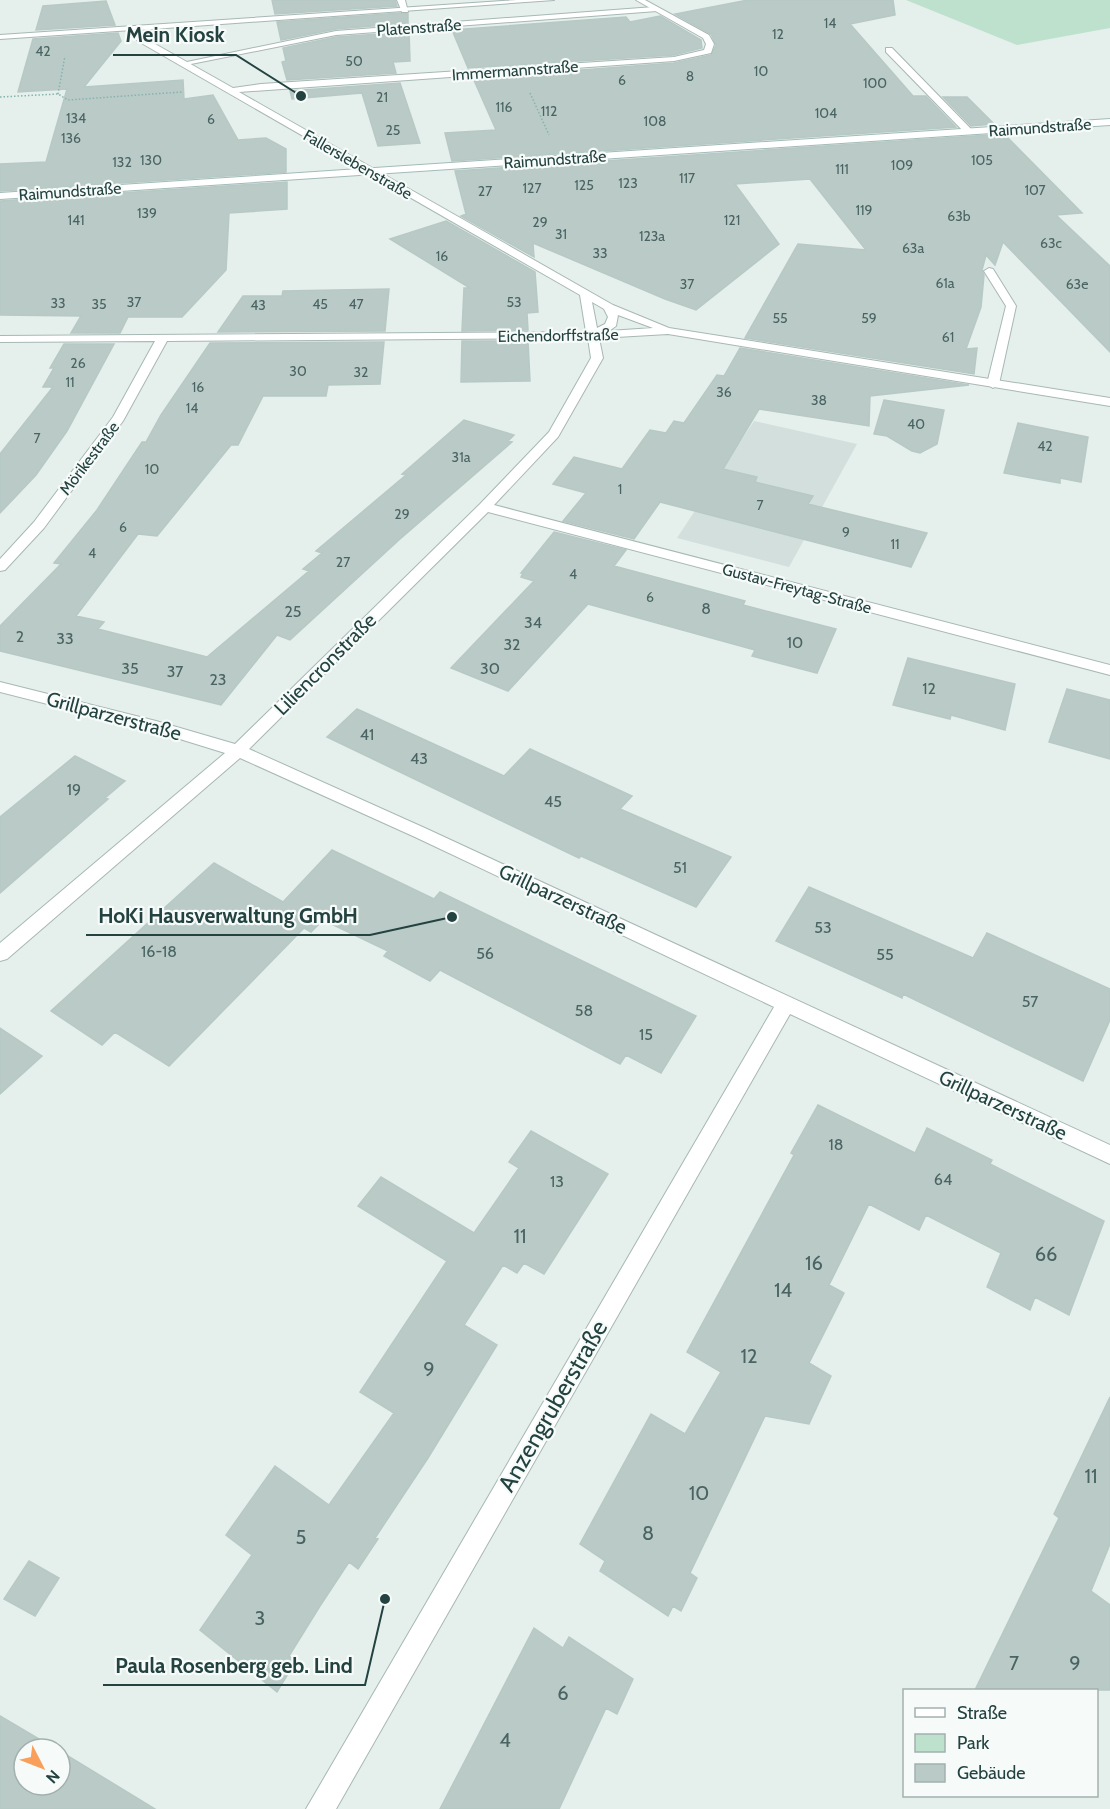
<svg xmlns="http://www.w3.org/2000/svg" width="1110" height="1809" viewBox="0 0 1110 1809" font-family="Cabin,sans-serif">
<rect width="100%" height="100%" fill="#e5efec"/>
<path fill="#d3dfdc" d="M754,421l103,23 -68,123 -112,-29z"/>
<path fill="#bee1ce" d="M906,0h204v28l-93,17z"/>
<path fill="#bacac6" stroke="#b7c9c5" stroke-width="1.5" d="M272,0h123l2,6 -122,8z
M748,0h145l2,15 -45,9 63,72h13l30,31 -504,34 -7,-28 51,-3 -23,-52 201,-15 37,-8 5,-10 -5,-11 -36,-20z
M106,1l9,24 -79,5 7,-24z
M401,13l7,1v9l-72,6 -55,11 -4,-18z
M660,16l41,24 1,8 -28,7 -206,13 -16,-38 174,-13 4,5z
M409,32l1,29 -17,1 3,11 -109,7 -5,-18 4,-1 -3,-13 53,-11z
M118,33l3,8 -37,46 99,-7 1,19 29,-4 25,45 28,-2 20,11v23l-286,19v-27l46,-2 21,-73 -49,3 15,-53z
M400,83l20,60 -42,3 -16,-53 -70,6 -2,-8z
M943,97h24l27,27 -23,2z
M1004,134l78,79 -26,2 54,51v86l-107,-110 -8,23 -9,-10 -4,15 2,5 -3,32 -15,42 11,-1 -3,26 -229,-36 53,-94 68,6 -56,-71 -75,5 44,60 -83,66 -31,-11 -132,-56 1,14 -73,-41 5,-2 -11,-43z
M287,182v27l-58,4 -3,57 -44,47h-54l-8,16h-49l10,-17 -81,-1v-114z
M446,221l89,51 3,40 -11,1 1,17 -66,1 2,-43h6l-80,-49z
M389,289l-4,42 -167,1 25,-36h39l1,-5z
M462,341h66l2,40 -69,1z
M384,342l-4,42 -52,1 -2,11h-63l-25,49h-7l-74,91 -19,-2 -62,82 28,6 -6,7 109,28 102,-86 -6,-2 19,-16 -6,-2 90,-76 -4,-1 62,-54 50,15 -6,6 4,1 -112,97 -110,101 -13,-5 -56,70 -221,-54v-25l61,-62 -7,-1 43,-53 45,-68h4l15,-27 49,-72z
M64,344h50l-47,87 -31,44 -36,38v-59l53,-67h-10l11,-19h-4z
M740,348l229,37 -99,11 -1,30 -110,-17 -36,60 34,8 -2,5 58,14 -5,8 119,29 -16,34 -251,-65 -26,37 -71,-18 23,-28 -33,-9 21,-27 48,12 28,-39 16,3 8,-12 10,2 33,-48 7,1z
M884,400l60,10 -7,34 -17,9 -8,-2 -25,-15 -13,-2z
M1018,423l70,14 -7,45 -21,-4v5l-56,-10z
M554,532l72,18 -12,16 131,35 -2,4 93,24 -19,44 -65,-17 3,-6 -167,-46 -80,87 -57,-23 83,-87 -13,-4 2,-4h-2z
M908,658l107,26 -10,46 -54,-15 -1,4 -57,-14z
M1067,689l43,11v59l-61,-17z
M357,709l147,67 26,-27 102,47 -12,13 111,48 -35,50 -115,-51 -2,2 -252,-121z
M75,756l50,25 -20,17 3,1 -108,94v-76z
M332,850l102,49 6,-7 256,124 -35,57 -35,-18 -6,9 -180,-94 -10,11 -46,-25 4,-5 -65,-31 -12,12 -7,-4 -135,138 -54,-34 -13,13 -51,-34 163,-148 69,39z
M809,887l164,71 14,-25 123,56v31l-27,61 -180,-87 -1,4 -126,-57z
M0,1028l42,28 -42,38z
M818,1105l97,48 12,-25 65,32 -2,4 114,57 -35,94 -34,-18 -5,13 -43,-23 14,-34 -75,-38 -7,15 -50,-26 -40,81 15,8 -35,70 22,13 -22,48 -44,-8 -75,157 7,5 -16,33 -8,-5 -5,10 -68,-45 5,-10 -25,-17 71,-130 34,20 36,-62 -34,-20 107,-197 -3,-2z
M531,1131l77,43 -64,100 -20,-11 -7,10 -14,-8 -39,60 33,20 -69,113 -53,80 3,1 -20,30 -9,-7 -29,44 -31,50 7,5 -19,31 -77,-62 52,-75 -26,-20 49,-69 54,39 65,-92 -34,-21 87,-131 -89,-55 23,-29 93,56 45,-65 -10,-6z
M1110,1397v147l-19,47 19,14v85h-135l84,-172 -5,-4z
M29,1561l30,17 -24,38 -31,-17z
M534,1628l29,20 6,-11 64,42 -16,35 -11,-6 -47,101h-119z
M0,1716l56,33h-32v36h36v-34l95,58h-155z"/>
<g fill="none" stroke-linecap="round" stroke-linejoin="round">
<g stroke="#a7b8b5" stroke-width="2">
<path id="lane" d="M397,0h8l3,12h-6z
M654,7l3,4 -321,24 -150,30 -4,-2 154,-32z
M886,48h6l80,82v4h-6l-80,-82z
M989,268l4,1 23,37 -17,78 -6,4 -6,-4 19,-78 -22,-35z"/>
</g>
<g stroke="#a7b8b5" stroke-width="2">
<path id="street" d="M517,0h37l-415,30 2,6 92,52 28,-4 413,-27 30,-7 2,-6 -3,-6 -67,-38h9l64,35 5,9 -3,9 -37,8 -435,31 374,213 56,23 441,70v8l-442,-72 -69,4 4,20 -45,79 -64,68 616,160v10l-622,-163 -239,237 178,80 683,316v19l-320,-150 -454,795h-30l468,-802 -359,-170 -175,-79 -233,201 -7,2v-18l225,-190 -71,-22 -154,-39v-10l156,39 79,23 245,-240 69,-72 42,-74 -3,-20 -421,3 -44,80 -79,107 -39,42 -5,1v-12l34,-37 79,-105 42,-76 -155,1v-6l586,-4 -6,-37 -437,-251 -8,-5 -3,-9 -132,9v-4zM592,302l12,7 4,8 -3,7 -8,4zM618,315l35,13 -44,3 7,-5z"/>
</g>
<g stroke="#a3bbb8" stroke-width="2">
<path id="secondary" d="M1110,119v6l-1110,74v-6z"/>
</g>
<path stroke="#84b4ae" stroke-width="1.5" stroke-dasharray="1.5 2" stroke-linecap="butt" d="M530,93l19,42
M58,94l7,-38
M0,97l58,-3 10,6 114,-8"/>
<use href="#lane" fill="#fff" fill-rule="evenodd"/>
<use href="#street" fill="#fff" fill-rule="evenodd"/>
<use href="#secondary" fill="#fff" fill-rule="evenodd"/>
</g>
<g text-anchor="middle" stroke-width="4.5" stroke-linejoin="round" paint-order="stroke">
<g font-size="14" fill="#496462">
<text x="830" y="28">14</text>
<text x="778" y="39">12</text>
<text x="43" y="56">42</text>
<text x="354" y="66">50</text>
<text x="761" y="76">10</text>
<text x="690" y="81">8</text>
<text x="622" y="85">6</text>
<text x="875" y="88">100</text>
<text x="382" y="102">21</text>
<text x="504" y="112">116</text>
<text x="549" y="116">112</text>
<text x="826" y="118">104</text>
<text x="76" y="123">134</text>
<text x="211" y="124">6</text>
<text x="655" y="126">108</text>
<text x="393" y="135">25</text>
<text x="71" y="143">136</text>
<text x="151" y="165">130</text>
<text x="982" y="165">105</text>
<text x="122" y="167">132</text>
<text x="902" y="170">109</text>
<text x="842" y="174">111</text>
<text x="687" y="183">117</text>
<text x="628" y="188">123</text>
<text x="584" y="190">125</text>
<text x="532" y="193">127</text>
<text x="1035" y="195">107</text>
<text x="485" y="196">27</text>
<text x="864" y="215">119</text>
<text x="147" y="218">139</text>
<text x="959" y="221">63b</text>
<text x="76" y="225">141</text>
<text x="732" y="225">121</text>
<text x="540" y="227">29</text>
<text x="561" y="239">31</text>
<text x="652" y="241">123a</text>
<text x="1051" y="248">63c</text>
<text x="913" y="253">63a</text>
<text x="600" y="258">33</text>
<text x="442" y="261">16</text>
<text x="945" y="288">61a</text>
<text x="687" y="289">37</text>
<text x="1077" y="289">63e</text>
<text x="134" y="307">37</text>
<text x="514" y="307">53</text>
<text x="58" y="308">33</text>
<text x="99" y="309">35</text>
<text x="320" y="309">45</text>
<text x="356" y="309">47</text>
<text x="258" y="310">43</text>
<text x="780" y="323">55</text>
<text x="869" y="323">59</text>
<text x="948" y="342">61</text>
<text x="78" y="368">26</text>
<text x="298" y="376">30</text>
<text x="361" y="377">32</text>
<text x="70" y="387">11</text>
<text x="198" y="392">16</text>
<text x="724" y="397">36</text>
<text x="819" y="405">38</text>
<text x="192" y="413">14</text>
<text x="916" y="429">40</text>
<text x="37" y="443">7</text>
<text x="1045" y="451">42</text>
<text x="461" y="462">31a</text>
<text x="152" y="474">10</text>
<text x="620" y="494">1</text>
<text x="760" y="510">7</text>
<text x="402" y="519">29</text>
<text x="123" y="532">6</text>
<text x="846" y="537">9</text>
<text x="895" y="549">11</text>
<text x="92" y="558">4</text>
<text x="343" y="567">27</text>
<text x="573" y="579">4</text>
<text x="650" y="602">6</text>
</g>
<g font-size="16" fill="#234240" stroke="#f6fbf9">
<text transform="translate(419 27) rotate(-4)" y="6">Platenstraße</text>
<text transform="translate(515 70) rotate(-4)" y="6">Immermannstraße</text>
<text transform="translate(1040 127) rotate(-4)" y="6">Raimundstraße</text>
<text transform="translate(555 159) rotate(-4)" y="6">Raimundstraße</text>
<text transform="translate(358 164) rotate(30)" y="6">Fallerslebenstraße</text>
<text transform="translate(70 191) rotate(-4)" y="6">Raimundstraße</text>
<text transform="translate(558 335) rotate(-1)" y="6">Eichendorffstraße</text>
<text transform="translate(89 458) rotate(-53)" y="6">Mörikestraße</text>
<text transform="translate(797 588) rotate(15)" y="6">Gustav-Freytag-Straße</text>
</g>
<g font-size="16" fill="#496462">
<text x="706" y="614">8</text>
<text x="293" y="617">25</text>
<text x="533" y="628">34</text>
<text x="20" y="642">2</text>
<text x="65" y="644">33</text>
<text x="795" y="648">10</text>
<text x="512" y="650">32</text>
<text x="130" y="674">35</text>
<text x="490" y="674">30</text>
<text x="175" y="677">37</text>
<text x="218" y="685">23</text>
<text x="929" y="694">12</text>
<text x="367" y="740">41</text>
<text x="419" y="764">43</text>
<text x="74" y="795">19</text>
<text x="553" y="807">45</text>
<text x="680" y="873">51</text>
<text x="823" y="933">53</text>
<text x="159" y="957">16-18</text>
<text x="485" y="959">56</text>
<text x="885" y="960">55</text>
<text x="1030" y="1007">57</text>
<text x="584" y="1016">58</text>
<text x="646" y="1040">15</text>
<text x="836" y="1150">18</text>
<text x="943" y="1185">64</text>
<text x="557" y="1187">13</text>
</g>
<g font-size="20" fill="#234240" stroke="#f6fbf9">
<text transform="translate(325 664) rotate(-45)" y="7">Liliencronstraße</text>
<text transform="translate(114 716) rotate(15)" y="7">Grillparzerstraße</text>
<text transform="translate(563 899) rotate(25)" y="7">Grillparzerstraße</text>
<text transform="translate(1003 1105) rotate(25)" y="7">Grillparzerstraße</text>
</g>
<g font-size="20" fill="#496462">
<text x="520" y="1243">11</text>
<text x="1046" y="1261">66</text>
<text x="814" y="1270">16</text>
<text x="783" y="1297">14</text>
<text x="749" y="1363">12</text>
<text x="429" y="1376">9</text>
<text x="1091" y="1483">11</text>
<text x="699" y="1500">10</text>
<text x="648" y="1540">8</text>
<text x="301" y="1544">5</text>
<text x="260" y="1625">3</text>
<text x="1014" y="1670">7</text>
<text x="1075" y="1670">9</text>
<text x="563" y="1700">6</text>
<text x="505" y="1747">4</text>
</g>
<g font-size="24" fill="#234240" stroke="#f6fbf9">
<text transform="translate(553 1406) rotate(-60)" y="8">Anzengruberstraße</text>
</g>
</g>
<path fill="none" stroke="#234240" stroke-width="2" d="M301 96L236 55H113M452 917L370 935H86M385 1599L365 1685H103"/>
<g fill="#234240" stroke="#f6fbf9" stroke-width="2">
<circle cx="301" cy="96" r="6"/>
<circle cx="452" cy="917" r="6"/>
<circle cx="385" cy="1599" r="6"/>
</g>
<g font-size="21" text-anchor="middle" font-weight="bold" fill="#234240" stroke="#f6fbf9" stroke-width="4.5" stroke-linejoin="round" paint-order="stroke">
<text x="175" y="42">Mein Kiosk</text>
<text x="228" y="923">HoKi Hausverwaltung GmbH</text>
<text x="234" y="1673">Paula Rosenberg geb. Lind</text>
</g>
<rect x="903" y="1689" width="195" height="108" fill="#f6fbf9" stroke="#a2b1af" stroke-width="1.5"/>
<rect x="915" y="1708" width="30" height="9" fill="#ffffff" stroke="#a2b1af" stroke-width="1.5"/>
<text x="957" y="1719" font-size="18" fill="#234240">Straße</text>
<rect x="915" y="1734" width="30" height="18" fill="#bee1ce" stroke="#a2b1af" stroke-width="1.5"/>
<text x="957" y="1749" font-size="18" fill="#234240">Park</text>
<rect x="915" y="1764" width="30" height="18" fill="#bacac6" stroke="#a2b1af" stroke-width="1.5"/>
<text x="957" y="1779" font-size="18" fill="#234240">Gebäude</text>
<g transform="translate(42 1767) rotate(132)"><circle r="28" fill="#f6fbf9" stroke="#a2b1af" stroke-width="1.5"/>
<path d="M0-4.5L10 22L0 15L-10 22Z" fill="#f8a05b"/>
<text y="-9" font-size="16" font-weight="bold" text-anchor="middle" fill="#234240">N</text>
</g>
</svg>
